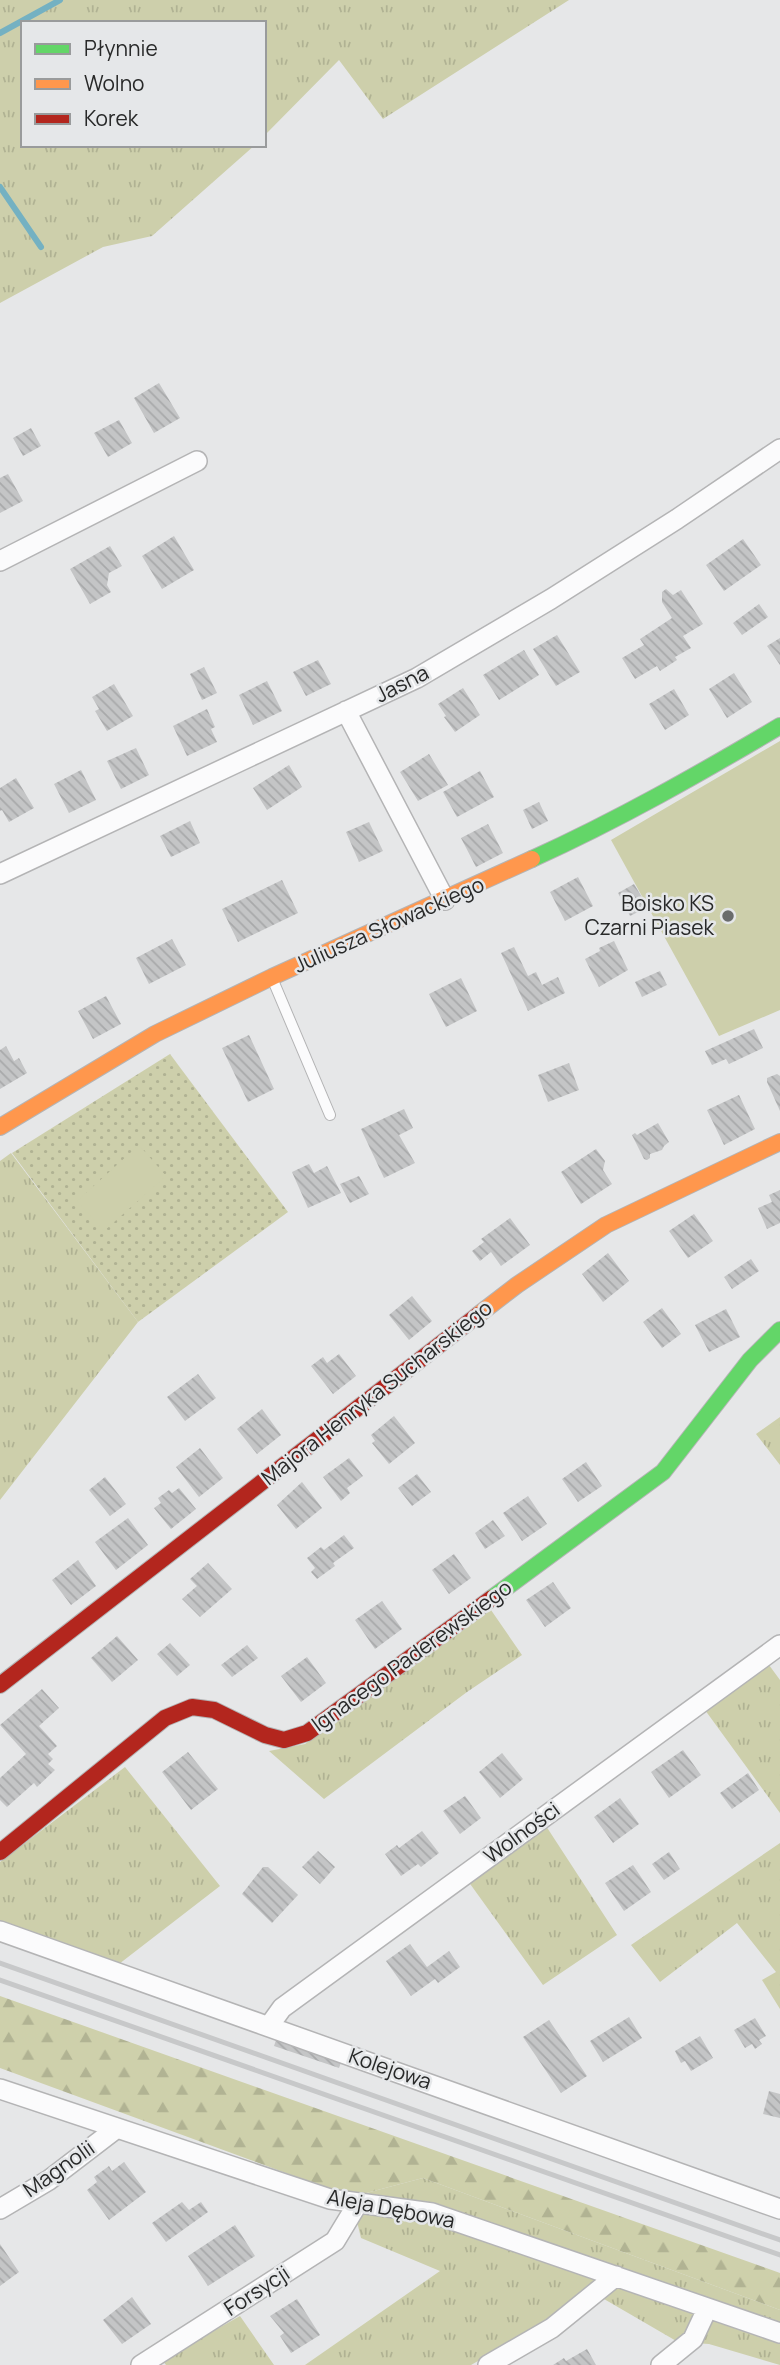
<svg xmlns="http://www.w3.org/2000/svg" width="780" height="2365" viewBox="0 0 780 2365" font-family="Manrope,sans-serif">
<defs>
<pattern id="grass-tufts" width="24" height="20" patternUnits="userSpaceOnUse" patternTransform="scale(1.75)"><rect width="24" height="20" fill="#cdcfab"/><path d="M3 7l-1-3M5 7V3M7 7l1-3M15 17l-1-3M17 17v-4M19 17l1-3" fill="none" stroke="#b0b293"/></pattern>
<pattern id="forest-firs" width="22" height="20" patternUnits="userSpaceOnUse" patternTransform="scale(1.75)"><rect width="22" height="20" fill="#ced0ab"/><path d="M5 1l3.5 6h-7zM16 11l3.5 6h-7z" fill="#b1b393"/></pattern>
<pattern id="park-dots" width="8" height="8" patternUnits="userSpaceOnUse" patternTransform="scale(1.75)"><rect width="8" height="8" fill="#cdcfab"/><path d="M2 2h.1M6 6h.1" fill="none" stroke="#b0b293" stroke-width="1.8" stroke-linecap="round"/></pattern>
<pattern id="building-back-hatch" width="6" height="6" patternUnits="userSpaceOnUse" patternTransform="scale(1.75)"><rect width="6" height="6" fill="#c4c5c6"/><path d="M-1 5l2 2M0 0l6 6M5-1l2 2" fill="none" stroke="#a8a9aa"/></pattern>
</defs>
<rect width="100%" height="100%" fill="#e6e7e8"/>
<path fill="url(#grass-tufts)" d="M0,0h569l-186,119 -44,-59 -75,76v-113h-241v122h232l-103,91 -49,11 -103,56z
M11,1153l127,169 -138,178v-339z
M780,1417v48l-24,-31z
M491,1610l31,45 -55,37 -143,107 -55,-48 36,-7z
M769,1665l11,15v133l-75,-103z
M125,1767l95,119 -101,78 -119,-40v-62z
M546,1826l71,109 -74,50 -75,-104z
M780,1843v166l-18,-29 14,-8 -39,-49 -77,59 -29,-37z
M423,2178l357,132v55l-71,-21 -31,-2 -74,-43 -33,1 -25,22 -75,43h-166l135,-94 -79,-33 -10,-41z
M240,2316l34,49h-108l-4,-5z"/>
<path fill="url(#forest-firs)" d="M0,1996l780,277v37l-357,-132 -72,19 -351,-129z"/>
<path fill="url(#park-dots)" d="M170,1054l118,158 -150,110 -126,-169z"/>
<path fill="#cdcfab" d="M780,741v269l-61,26 -108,-196z
M139,1145l27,31 -62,55 -27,-30z"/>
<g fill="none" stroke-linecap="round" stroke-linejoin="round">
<path stroke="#74b1c2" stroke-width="6" d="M0,33l60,-33
M0,187l41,60"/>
</g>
<path fill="url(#building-back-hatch)" d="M159,383l21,35 -26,15 -20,-35z
M119,420l13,23 -24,14 -14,-24z
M31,428l10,18 -18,10 -10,-18z
M8,474l15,27 -23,12v-35z
M174,536l20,34 -32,19 -20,-33z
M743,539l18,26 -37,26 -18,-26z
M110,546l12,20 -13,7 -2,12 4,7 -21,12 -20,-35z
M666,589l7,6 8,-5 22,34 -20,12 8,12 -16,9 2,3 -17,11 -3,-5 -22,13 -13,-21 22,-13 -4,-6 32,-21 -10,-16v-10z
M759,604l9,13 -26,18 -9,-12z
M557,635l23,37 -24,14 -23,-37z
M780,638v27l-13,-19z
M524,650l15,25 -40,25 -16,-25z
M318,660l13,24 -25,12 -13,-24z
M204,667l13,26 -15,7 -12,-26z
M734,673l18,29 -25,16 -18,-29z
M267,681l15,30 -29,14 -14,-30z
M114,684l19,32 -26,15 -12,-20 4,-2 -7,-12z
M463,688l17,27 -25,17 -11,-15 2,-1 -8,-12z
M674,689l15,26 -24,15 -16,-26z
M207,709l8,18 -4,2 6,13 -30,14 -14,-30z
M136,748l13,27 -28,14 -14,-28z
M429,754l19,31 -30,16 -18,-29z
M289,765l13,22 -35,23 -14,-22z
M81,770l15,30 -27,13 -15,-29z
M480,771l14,26 -37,20 -14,-25z
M16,778l18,30 -25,14 -7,-12 -2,1v-23z
M539,802l9,19 -16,8 -9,-19z
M190,821l10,22 -29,14 -11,-21z
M369,822l14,29 -24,11 -13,-30z
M488,824l15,29 -27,14 -15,-29z
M578,877l15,29 -28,15 -15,-29z
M282,880l16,33 -60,29 -16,-33z
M634,884l14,23 -18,9 -12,-23z
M172,939l14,26 -37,19 -13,-26z
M614,941l14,29 -29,17 -14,-28 15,-8 -1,-3z
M514,947l14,29 8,-4 6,13 16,-8 7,16 -37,18 -27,-58z
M660,971l7,14 -25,12 -7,-15z
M461,978l16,33 -31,16 -17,-33z
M106,996l15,28 -28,15 -15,-28z
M754,1029l9,19 -34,16 -3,-5 -14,6 -7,-14z
M249,1035l25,54 -26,13 -26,-54z
M6,1046l8,15 5,-3 8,15 -27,16v-39z
M569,1063l10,27 -31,12 -10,-27z
M777,1074l3,2v35l-13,-29v-4z
M739,1095l16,34 -31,16 -17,-35z
M404,1109l9,19 -14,7 16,28 -31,15 -23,-49z
M658,1123l11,19 -5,4 -2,4 -12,4v4l-3,2 -3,-1 -12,-24 3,-2 2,2z
M596,1149l9,12 -2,9 9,14 -31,20 -20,-32z
M309,1164l5,9 13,-7 14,27 -33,15 -16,-36z
M359,1176l10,18 -19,9 -10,-19z
M780,1190v33l-13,6 -9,-21 14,-6 -3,-7z
M694,1214l19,27 -25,17 -19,-27z
M510,1218l20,27 -29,21 -10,-14 -11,9 -8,-10 12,-9 -3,-3z
M608,1253l21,28 -26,21 -21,-28z
M751,1259l8,12 -27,18 -8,-12z
M412,1296l20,25 -23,19 -20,-25z
M662,1308l19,26 -19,14 -19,-26z
M726,1309l14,28 -31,15 -14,-27z
M339,1354l17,22 -23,18 -22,-28 12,-9 4,6z
M198,1374l18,24 -31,23 -18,-24z
M262,1409l19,26 -24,19 -20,-25z
M394,1416l21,27 -26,21 -17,-21 3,-2 -4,-6z
M200,1448l23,30 -24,19 -23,-30z
M349,1458l14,18 -16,12 3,5 -9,8 -18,-24z
M586,1462l16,24 -24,16 -16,-23z
M417,1474l14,18 -19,14 -14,-18z
M105,1477l21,27 -16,12 -21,-26z
M302,1482l20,26 -26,21 -19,-24z
M179,1488l17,21 -25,20 -17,-21 7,-5 -3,-5 11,-8 3,3z
M528,1496l19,28 -25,17 -19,-28z
M128,1518l20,27 -32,25 -21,-28z
M493,1520l12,16 -20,13 -10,-16z
M344,1535l10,13 -21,15 2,3 -18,13 -6,-7 4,-4 -8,-10 14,-11 3,3z
M454,1554l17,24 -22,16 -17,-24z
M78,1560l18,26 -25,19 -19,-25z
M208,1563l24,26 -32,28 -18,-18 15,-13 -7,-7z
M553,1582l18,26 -26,19 -19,-27z
M382,1601l20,28 -27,20 -20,-29z
M117,1636l21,24 -26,22 -21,-24z
M170,1643l20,22 -13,11 -20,-22z
M247,1645l11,13 -26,19 -11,-12z
M307,1657l19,26 -25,19 -20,-26z
M42,1689l17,19 -20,18 18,20 -9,8 5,5 -5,5 7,6 -18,17 -3,-4 -27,24 -7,-7v-22l26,-24 -26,-29z
M683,1750l18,25 -32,23 -18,-26z
M188,1752l30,37 -27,21 -29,-38z
M502,1753l21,26 -23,19 -21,-26z
M748,1773l11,17 -27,19 -12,-16z
M465,1796l16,22 -21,16 -17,-23z
M620,1798l19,26 -26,19 -19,-26z
M422,1831l17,22 -18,14 -3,-3 -17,12 -16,-22 12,-9 2,3z
M318,1851l17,16 -15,17 -18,-17z
M669,1852l11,17 -16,11 -12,-16z
M633,1865l18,27 -27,19 -19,-28z
M263,1867h5l30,28 -26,28 -30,-29z
M410,1944l17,23 22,-16 11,16 -22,16 -3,-4 -24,17 -25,-35z
M629,2017l13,21 -39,24 -13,-21z
M755,2018l11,18 -7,4 3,4 -7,5 -3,-5 -7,4 -11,-18z
M549,2020l38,56 -26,17 -38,-56z
M278,2034l65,23 -4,11 -65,-22z
M700,2036l13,22 -22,13 -6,-10 -4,2 -6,-12z
M769,2091l11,3v24l-17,-4z
M124,2162l22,30 -37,28 -22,-30 10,-8 -3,-5 15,-11 3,5z
M182,2202l7,8 12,-8 7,10 -42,30 -14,-19z
M235,2225l20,31 -47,30 -20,-30z
M0,2244l19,28 -19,14z
M132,2297l19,27 -29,20 -19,-24z
M297,2299l23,36 -29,18 -11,-17 4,-3 -14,-17z
M587,2349l9,16h-43l11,-7 2,3z"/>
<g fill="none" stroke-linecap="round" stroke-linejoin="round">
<g stroke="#b4b4b5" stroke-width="12">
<path id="lane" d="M272,978l58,137"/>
</g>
<g stroke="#b4b4b5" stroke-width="22">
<path id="street" d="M0,561l197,-100
M346,711l99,189
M0,874l417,-196 134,-79 126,-80 103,-70
M0,1931l780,278
M269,2026l13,-18 498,-363
M0,2089l330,110 102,14 348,120
M0,2209l49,-29 68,-52
M141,2365l194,-124 23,-38
M488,2365l64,-37 64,-52
M661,2365l32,-26 14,-30"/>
</g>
<g stroke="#b4b4b5" stroke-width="18">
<path id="fast" d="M532,859c86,-39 167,-85 248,-133
M492,1598l171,-126 87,-112 30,-30"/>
</g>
<g stroke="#b4b4b5" stroke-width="18">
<path id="slow" d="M0,1127l155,-93 117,-57 260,-118
M478,1315l39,-30 89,-60 174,-83"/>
</g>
<g stroke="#b4b4b5" stroke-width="18">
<path id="jam" d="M0,1685l478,-370
M0,1852l165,-134 27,-11 22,3 51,25 19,5 23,-7 185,-135"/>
</g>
<use href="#lane" stroke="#fbfbfc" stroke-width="10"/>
<use href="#street" stroke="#fbfbfc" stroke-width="19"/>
<use href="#fast" stroke="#63d668" stroke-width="16"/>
<use href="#slow" stroke="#ff974d" stroke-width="16"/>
<use href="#jam" stroke="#b3261e" stroke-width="16"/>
<path stroke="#c7c8c9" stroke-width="5" d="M0,1963l780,277
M0,1980l780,275"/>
</g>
<circle fill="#6a6c6c" stroke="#e5e7e9" stroke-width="2.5" cx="728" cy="916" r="7"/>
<g text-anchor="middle" stroke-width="5" stroke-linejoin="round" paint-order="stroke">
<g font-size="21" fill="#282929" stroke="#e5e7e9">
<text transform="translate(402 684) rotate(-27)" y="7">Jasna</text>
<text transform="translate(389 925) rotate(-24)" y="7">Juliusza Słowackiego</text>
<text transform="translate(377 1393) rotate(-38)" y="7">Majora Henryka Sucharskiego</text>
<text transform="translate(412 1656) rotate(-36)" y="7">Ignacego Paderewskiego</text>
<text transform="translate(522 1833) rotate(-36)" y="7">Wolności</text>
<text transform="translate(390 2069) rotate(19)" y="7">Kolejowa</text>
<text transform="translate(59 2169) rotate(-35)" y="7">Magnolii</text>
<text transform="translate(391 2209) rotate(11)" y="7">Aleja Dębowa</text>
<text transform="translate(257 2291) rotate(-33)" y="7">Forsycji</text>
</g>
<g font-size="21" fill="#282929" stroke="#e5e7e9" text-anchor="end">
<text x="714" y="911">Boisko KS<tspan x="714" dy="24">Czarni Piasek</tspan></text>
</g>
</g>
<rect x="21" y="21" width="245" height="126" fill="#e5e7e9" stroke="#999b9c" stroke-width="2"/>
<rect x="35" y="44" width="35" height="10" fill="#63d668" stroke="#999b9c" stroke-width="2"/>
<text x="84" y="56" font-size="21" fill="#282929">Płynnie</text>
<rect x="35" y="79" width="35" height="10" fill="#ff974d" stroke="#999b9c" stroke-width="2"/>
<text x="84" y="91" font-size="21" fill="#282929">Wolno</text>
<rect x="35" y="114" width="35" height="10" fill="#b3261e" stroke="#999b9c" stroke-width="2"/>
<text x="84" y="126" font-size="21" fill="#282929">Korek</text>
</svg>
